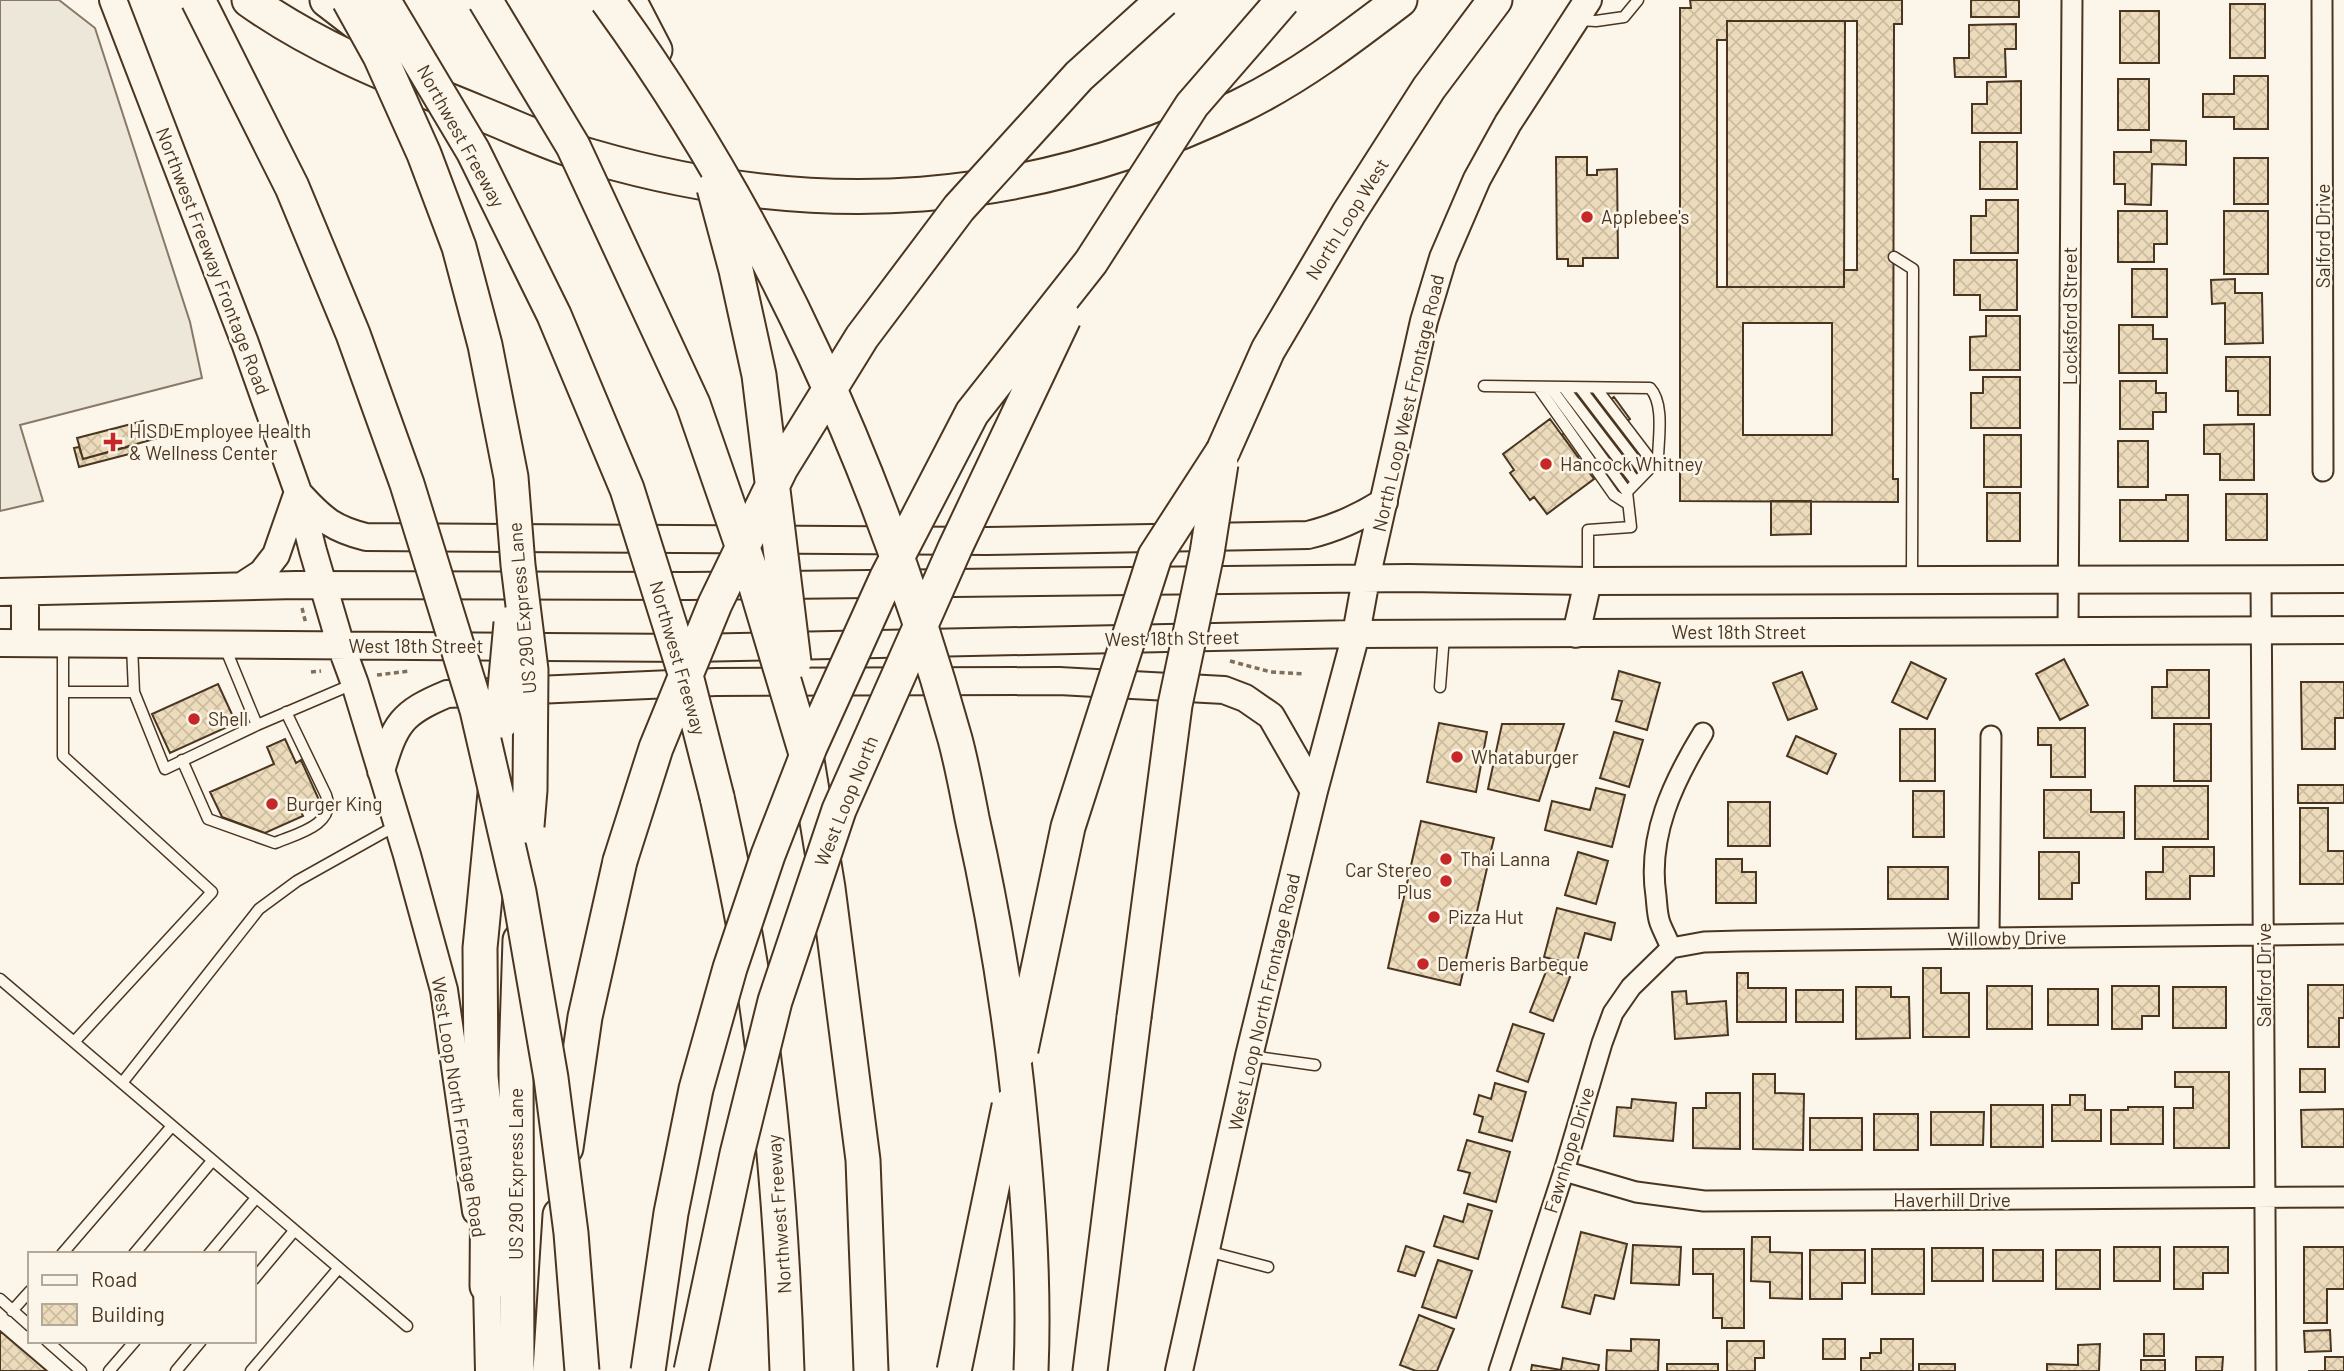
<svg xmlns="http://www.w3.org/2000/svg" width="2344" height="1371" viewBox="0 0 2344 1371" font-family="Barlow,sans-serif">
<defs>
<pattern id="building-cross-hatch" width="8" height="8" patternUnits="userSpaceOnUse" patternTransform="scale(1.75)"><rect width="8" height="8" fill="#ecdcbc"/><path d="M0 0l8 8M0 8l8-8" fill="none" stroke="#ccbda1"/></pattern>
</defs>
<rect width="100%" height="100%" fill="#fbf6e9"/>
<path fill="#ede7d9" stroke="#887966" stroke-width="2" d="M0,0h59l36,28 95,294 12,56 -182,47 23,76 -43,10z"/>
<path fill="url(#building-cross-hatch)" stroke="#4a3520" stroke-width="2" fill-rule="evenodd" d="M1902,0v24h-8l-1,455h5v23l-218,-1v-493h11l-1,-8zM1727,21h130v249h-13v17h-127v-247h10zM1743,323h89v112h-89z
M1971,0h48v17h-48z
M2230,4h35v54h-35z
M2120,11h39v52h-39z
M1727,21h118l-1,266h-117z
M2016,24v25h-11l1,28h-51l-1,-19h15v-33z
M2234,76h34v53h-34v-12h-31v-23h31z
M2118,79h31v51h-31z
M2021,81v52h-49v-29h15v-22z
M2151,140l35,1v24l-34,-1 -1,41 -26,-1v-20h-11v-32h37z
M1980,142h37v47h-37z
M1556,157h31v18h10v-5l20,-1 1,89h-35v8h-15v-7h-11z
M2234,158h34v46h-34z
M1986,200h32v53h-47v-37h15z
M2118,211h49v33h-13v18h-36z
M2224,211h44v63h-44z
M1954,260h63v50h-37v-15h-26z
M2132,269h35v48h-35z
M2235,279v14h27l1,50 -38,1v-41l-13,1 -1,-24z
M1986,316h34v54h-50v-33l16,-1z
M2119,325h34v14h14v34h-48z
M2226,357h44v58h-32v-24h-12z
M1983,377h37v51h-49v-35h12z
M2120,381h36v12h10v19h-13v17h-33z
M1614,397l16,22 -52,38 -16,-22z
M1550,419l44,60 -47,35 -13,-17 -4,3 -20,-27 4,-3 -11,-16z
M143,421l2,11 23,-5 4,2v5l-89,25 -6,-21z
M2254,424v56h-34v-26h-16v-29z
M1984,435h37v52h-37z
M2118,441h30v46h-30z
M135,445l2,7 -58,15 -5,-19 5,-1 4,12z
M1987,493h33v48h-33z
M2226,494h41v46h-41z
M2166,495h22v46h-68v-41h46z
M1771,501h40v33l-40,1z
M2064,659l24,46 -28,15 -24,-46z
M1911,662l35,17 -19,40 -35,-17z
M2167,670h42v48h-57v-31h15z
M1619,671l41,12 -13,47 -31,-9 6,-20 -10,-2z
M1802,672l15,37 -29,11 -15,-37z
M2301,682h43v36h-9v31h-33z
M218,684l18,39 -66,30 -18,-39z
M1439,723l48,9 -11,60 -49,-10z
M1502,724h62l-25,77 -51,-12z
M2174,724h37v57h-37z
M2038,728h47v49h-34v-32h-13z
M1900,729h35v52h-35z
M1614,732l29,8 -14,47 -29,-9z
M1796,736l40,18 -9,20 -40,-18z
M285,739l11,24 5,-3 18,40 -19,9 3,7 -38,17 -43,-16 -12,-25 64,-28 -7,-17z
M2298,785h46v18h-46z
M2135,786h73v53h-73z
M1596,788l29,7 -13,52 -67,-17 7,-29 38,9z
M2044,790h47v22h33v26h-80z
M1913,791h31v46h-31z
M1728,802h42v44h-42z
M2300,808h28v43h16v33h-44z
M1421,821l73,17 -34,147 -72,-17z
M2163,847h51v29h-24v23h-44v-27h17z
M1578,852l30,9 -12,43 -31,-9z
M2039,852h40v31h-7v16h-33z
M1716,859h26v13h14v31h-40z
M1888,867h60v32h-60z
M1557,908l58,15 -4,17 -26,-7 -9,32 -32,-8z
M1923,968h18v25h28v44h-46z
M1547,969l23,8 -17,44 -23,-9z
M1737,973h11v15h38v34h-49z
M2308,985h36v33h-5v29h-31z
M1987,986h45v43h-45z
M2112,986h47v30h-17v13h-30z
M1856,987h35v10h18l1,41 -54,1z
M2173,987h53v41h-53z
M2048,989h50v36h-50z
M1796,990h47v32h-47z
M1686,991l1,13 39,-3 2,34 -53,4 -3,-47z
M1513,1024l31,10 -16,48 -31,-11z
M2300,1069h25v23h-25z
M2175,1072h54v76h-55v-40h19v-21h-18z
M1753,1074h22v19l29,1 -1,56 -50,-1z
M1495,1083l31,9 -14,49 -33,-9 4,-15 -9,-3 5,-19 12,4z
M1706,1093h34v56l-47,-1v-40h13z
M2070,1095h15v15h16v31h-49v-36h18z
M1632,1099l44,4 -3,38 -59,-5 3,-29 14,1z
M1991,1105h52v42h-52z
M2128,1107h35v37h-52v-34h17z
M2344,1109v38h-42l-1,-37z
M1931,1112h53l-1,33h-52z
M1874,1114h44v36h-44z
M1810,1118h52v32h-52z
M1467,1140l43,12 -14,50 -32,-9 6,-20 -12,-3z
M1468,1204l24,7 -14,48 -44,-13 10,-30 19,6z
M1581,1232l46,12 -13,55 -19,-4 -5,19 -28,-7z
M1752,1237h18v15l32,1v46l-32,-1v-16l-19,-1z
M1633,1245l48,2 -2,38 -48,-2z
M1406,1246l18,6 -9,24 -17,-5z
M2114,1247h46v34h-46z
M2174,1247h54v26h-25v16h-29z
M2304,1247h40v42h-17v34h-23z
M1932,1248h51v33h-51z
M1693,1249h51v79h-22v-10h-9v-44h-20z
M1872,1249h52v45h-52z
M1810,1250h55v33h-23v16h-32z
M1993,1250h50v31h-50z
M2056,1250h44v39h-44z
M1438,1260l34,11 -16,47 -34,-11z
M1419,1315l35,14 -17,42h-21l-16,-6z
M2330,1330l1,21 -26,1 -1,-21z
M0,1331l47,40h-47z
M2144,1334h20v22h-20z
M1631,1339l28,1 -1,31h-52l1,-21 24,1z
M1823,1339h22v20h-22z
M1881,1339h32v32h-52v-13h9v-5h11z
M1727,1341h37v17h-9v13h-28z
M2100,1344l-1,27h-52v-7l31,1v-20z
M2196,1357h27l-1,14h-26z
M2325,1357h19v14h-36h17z
M1563,1358l36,7 -1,6h-67l1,-6 29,5z
M2141,1360h24v11h-24z
M1667,1364h51v7h-51z
M1919,1364h36v7h-36z"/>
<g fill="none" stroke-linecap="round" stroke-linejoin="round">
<g stroke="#4a3520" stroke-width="13">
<path id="lane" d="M1579,20l17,1 28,-4 14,-17
M1894,257l19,12 -1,309
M1484,386l166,2c15,16 8,52 8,72l-31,32 4,35 -43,3v51
M1538,387l76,108 14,9
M1551,388l76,104
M1564,388l72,94
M1580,388l65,85
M1596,388l58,76
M63,643v113l149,136 -138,150
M1440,687l4,-51
M63,692h71l-2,-46
M134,692l31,77 92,-44 -33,-80
M257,725l96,-41
M182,760l26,59 67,24c21,-9 62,-18 51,-48l-40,-83
M0,979l407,347
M1250,1056l65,9
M122,1083l137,-174 38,-28 100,-56
M1207,1251l61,16
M62,1254l110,-128
M134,1254l78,-93
M209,1254l47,-56
M254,1279l40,-48
M0,1299l30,27
M12,1311l18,-20
M47,1341l34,30
M109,1371l26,-30
M176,1371l25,-30
M251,1371l87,-102"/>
</g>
<g stroke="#4a3520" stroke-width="23">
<path id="street" d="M2322,0l1,471
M2261,579l5,792
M2068,632l4,-632
M1989,938l2,-202
M1671,948l33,-6 36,-1 604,-7
M1671,948c-3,-8 -8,-17 -11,-25 -3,-8 -3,-18 -4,-27 -9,-60 17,-114 47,-163
M1564,1171l72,21 68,9 640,-4
M1499,1371l65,-200 38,-128 11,-30 18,-26 40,-39"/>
</g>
<g stroke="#4a3520" stroke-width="30">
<path id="secondary" d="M113,0l132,343 53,149 15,59 28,95 14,38 52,171 37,135 32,221
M301,496c22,24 33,33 65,41l621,4 321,-6c29,-7 51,-17 76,-33
M242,586l20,-13 14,-18 22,-63
M0,592l296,-7 391,1 721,-8 180,3 756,-2
M25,592v51
M1576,634l12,-53
M0,643l690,5 666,-14 988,-4
M381,771c14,-47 20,-58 66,-77l269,-12 343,-1 165,9 21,8 26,18 43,75
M484,1267l3,19 2,85
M1179,1371l70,-315 65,-265 42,-157 10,-55 58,-258 19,-63 34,-79 31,-56 80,-123"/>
</g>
<g stroke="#4a3520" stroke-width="37">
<path id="highway" d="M249,0c70,50 150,80 228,112 38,15 77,34 116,45 224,65 437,51 647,-51 58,-28 109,-67 160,-106
M327,0l43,33
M629,0l26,50
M1223,451l45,-101 81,-137 80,-125 66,-88
M806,754l22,134 35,272 8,211
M717,797c15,67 29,135 39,203 18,123 27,247 31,371
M566,1148l19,-131 35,-156
M487,1286l1,-135 -7,-75 -1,-128 22,-227
M517,1371l-1,-310 4,-121
M550,1371l10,-156
M1090,1371l44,-354"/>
</g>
<path stroke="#7f6f5c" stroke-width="3.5" stroke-dasharray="5 3.5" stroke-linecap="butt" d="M302,608l4,16
M1230,661l41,11 34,2
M311,672l10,-1
M377,675l33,-4"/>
<use href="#lane" stroke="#fbf6e9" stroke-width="10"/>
<use href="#street" stroke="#fbf6e9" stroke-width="19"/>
<use href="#secondary" stroke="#fbf6e9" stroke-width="26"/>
<use href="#highway" stroke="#fbf6e9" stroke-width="33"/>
<g stroke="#4a3520" stroke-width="37" stroke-linecap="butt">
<path id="highway-bridge" d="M198,0l94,187 61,147 54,150 70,226 42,182 32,186 20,155 11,138
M349,0l31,56 44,98 35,93 26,98 26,132 7,88 13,105 -1,120 -3,36
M383,0l90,151 81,164 73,174 61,194 29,114
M485,0l88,146 120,258 60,173 53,177
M607,0c161,221 275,477 348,739 7,26 12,53 17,79 20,89 35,177 45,268 10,94 18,190 14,285
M714,188l22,82 23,105 35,287
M502,721l9,-98
M620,861l36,-113 59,-144 66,-136 81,-131 97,-129 120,-132 84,-76
M1134,1017l41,-312 32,-152 14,-89
M1021,1050l47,-223 87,-271 68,-105
M648,1371l23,-158 25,-124 34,-121 38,-113 42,-108 77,-170 85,-164 119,-151 101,-157 91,-105
M691,1371l46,-217 38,-153 64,-191 116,-262 109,-230
M954,1371l55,-265"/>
</g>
<use href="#highway-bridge" stroke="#fbf6e9" stroke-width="33"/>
</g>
<g fill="#c62828" stroke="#fbf6e9" stroke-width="2.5">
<circle cx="1587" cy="217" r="7"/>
<path d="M109.5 431.5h7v7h7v7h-7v7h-7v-7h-7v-7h7z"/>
<circle cx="1546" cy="464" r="7"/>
<circle cx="194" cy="719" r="7"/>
<circle cx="1457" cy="757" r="7"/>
<circle cx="272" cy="804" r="7"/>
<circle cx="1446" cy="859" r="7"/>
<circle cx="1446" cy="881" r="7"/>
<circle cx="1434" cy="917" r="7"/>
<circle cx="1423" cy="964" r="7"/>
</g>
<g text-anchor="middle" stroke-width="5" stroke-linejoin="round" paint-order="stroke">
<g font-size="19" fill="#4a3520" stroke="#fbf6e9">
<text transform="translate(461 136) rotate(61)" y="7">Northwest Freeway</text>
<text transform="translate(1347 219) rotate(-58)" y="7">North Loop West</text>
<text transform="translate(2323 236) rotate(-90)" y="7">Salford Drive</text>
<text transform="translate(213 261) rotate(69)" y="7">Northwest Freeway Frontage Road</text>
<text transform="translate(2070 316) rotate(-90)" y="7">Locksford Street</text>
<text transform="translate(1408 403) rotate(-77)" y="7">North Loop West Frontage Road</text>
<text transform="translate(522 608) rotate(-95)" y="7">US 290 Express Lane</text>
<text x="1739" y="639">West 18th Street</text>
<text transform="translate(1172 638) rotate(-1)" y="7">West 18th Street</text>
<text x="416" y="653">West 18th Street</text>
<text transform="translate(678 658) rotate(74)" y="7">Northwest Freeway</text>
<text transform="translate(846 801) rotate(-68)" y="7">West Loop North</text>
<text transform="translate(2007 938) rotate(-1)" y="7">Willowby Drive</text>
<text transform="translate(2264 975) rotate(-90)" y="7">Salford Drive</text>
<text transform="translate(1264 1002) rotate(-77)" y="7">West Loop North Frontage Road</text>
<text transform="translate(459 1107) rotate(81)" y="7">West Loop North Frontage Road</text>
<text transform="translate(1569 1150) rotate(-73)" y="7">Fawnhope Drive</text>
<text transform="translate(516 1174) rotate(-90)" y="7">US 290 Express Lane</text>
<text x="1952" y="1207">Haverhill Drive</text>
<text transform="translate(779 1214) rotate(-94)" y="7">Northwest Freeway</text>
</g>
<g font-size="19" fill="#4a3520" stroke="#fbf6e9" text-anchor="start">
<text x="1601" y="224">Applebee's</text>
<text x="129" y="438">HISD Employee Health<tspan x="129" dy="22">&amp; Wellness Center</tspan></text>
<text x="1560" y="471">Hancock Whitney</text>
<text x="208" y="726">Shell</text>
<text x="1471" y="764">Whataburger</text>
<text x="286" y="811">Burger King</text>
<text x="1460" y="866">Thai Lanna</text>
<text x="1432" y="877" text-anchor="end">Car Stereo<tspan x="1432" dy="22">Plus</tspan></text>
<text x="1448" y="924">Pizza Hut</text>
<text x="1437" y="971">Demeris Barbeque</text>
</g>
</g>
<rect x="28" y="1252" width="228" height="91" fill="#fbf6e9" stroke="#b4a999" stroke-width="2"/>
<rect x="42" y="1275" width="35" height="10" fill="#fbf6e9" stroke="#b4a999" stroke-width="2"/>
<text x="91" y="1287" font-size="21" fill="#4a3520">Road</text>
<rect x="42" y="1304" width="35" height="21" fill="url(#building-cross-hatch)" stroke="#b4a999" stroke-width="2"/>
<text x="91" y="1322" font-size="21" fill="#4a3520">Building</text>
</svg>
